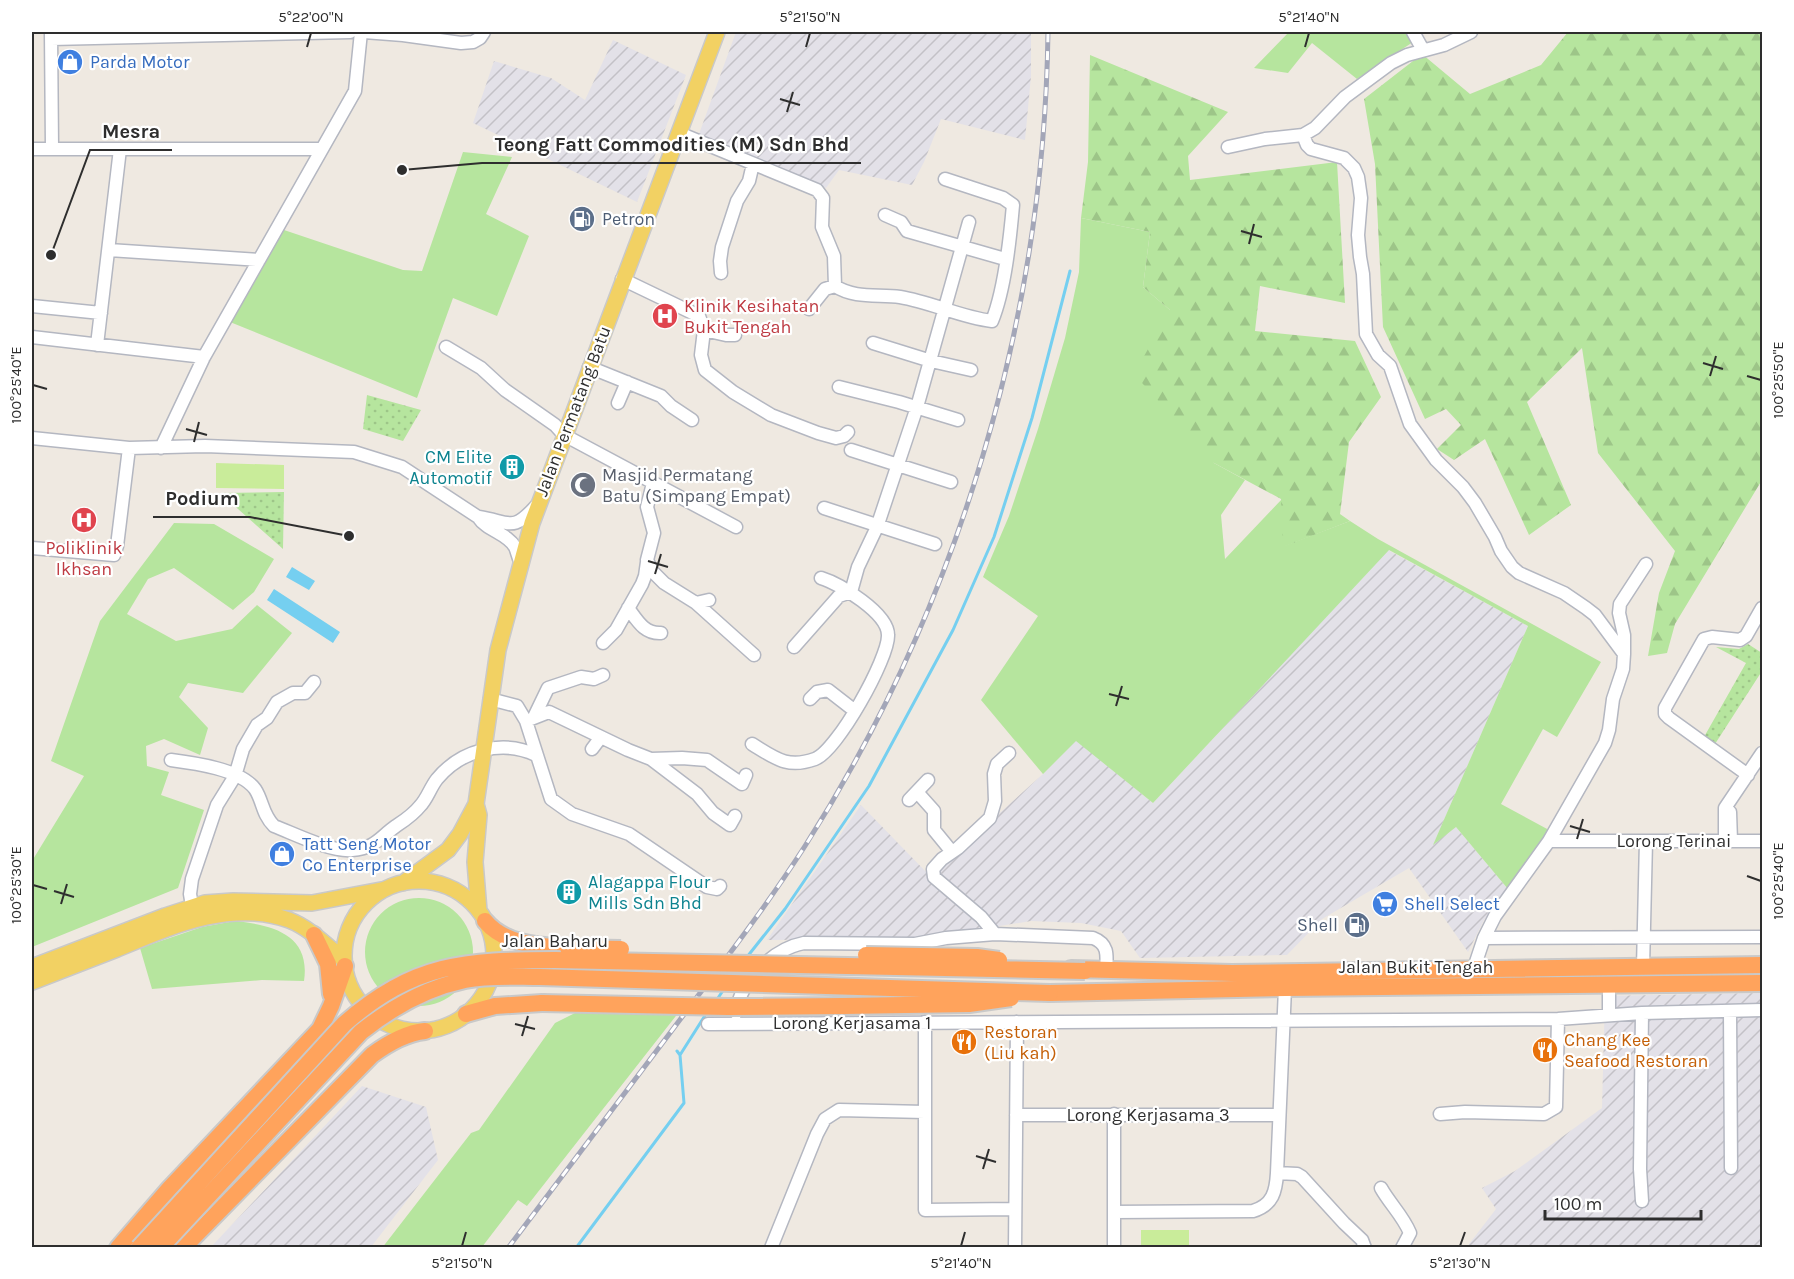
<svg xmlns="http://www.w3.org/2000/svg" width="1794" height="1279" viewBox="0 0 1794 1279" font-family="Karla,sans-serif">
<defs>
<pattern id="industrial-furrows" width="10" height="10" patternUnits="userSpaceOnUse" patternTransform="scale(1.5)"><rect width="10" height="10" fill="#e3e1e8"/><path d="M-1 1l2-2M0 10L10 0M9 11l2-2" fill="none" stroke="#c3c1c7"/></pattern>
<pattern id="forest-firs" width="22" height="20" patternUnits="userSpaceOnUse" patternTransform="scale(1.5)"><rect width="22" height="20" fill="#b6e59e"/><path d="M5 1l3.5 6h-7zM16 11l3.5 6h-7z" fill="#9dc588"/></pattern>
<pattern id="park-dots" width="8" height="8" patternUnits="userSpaceOnUse" patternTransform="scale(1.5)"><rect width="8" height="8" fill="#b6e59e"/><path d="M2 2h.1M6 6h.1" fill="none" stroke="#9dc588" stroke-width="1.8" stroke-linecap="round"/></pattern>
</defs>
<rect width="100%" height="100%" fill="#efe9e1"/>
<path fill="url(#industrial-furrows)" d="M736,32h295v44l-6,64 -84,-21 -17,43 -12,23 -73,-15 -13,18 -127,-54z
M613,40l73,35 -49,127 -164,-79 21,-62 57,17 34,22z
M1388,550l140,76 -94,217 22,-16 52,62 -24,31 -16,32 -59,-84 -87,51 -35,36 -147,3 -19,-27 -40,-8 -50,-2 -113,18 -151,1 94,-135 69,71 113,-102 33,-34 77,63z
M1762,993v254l-296,1 30,-39 -14,-21 33,-17 87,-63 3,-112z
M362,1086l64,21 12,53 -67,87h-160z"/>
<path fill="#b6e59e" d="M1289,32h116l8,10 -56,37 -45,-36 -24,30 -34,-5z
M463,152l49,5 -26,57 43,22 -32,80 -44,-18 -36,100 -187,-76 54,-92 119,40 19,1z
M1081,218l69,14 -7,55 27,23 44,153 31,17 -24,35 4,44 57,-60 2,47 66,-25 28,18 223,123 -44,75 -14,-8 -42,75 48,26 -41,59 -52,-62 -23,18 95,-219 -139,-76 -236,253 -77,-62 -33,33 -62,-74 57,-84 -55,-39 26,-61 29,-87 27,-91 14,-66z
M174,523l40,1 60,35 -20,33 -21,18 -59,-42 -26,11 -21,35 49,27 56,-12 25,-24 35,28 -49,60 -55,-10 -9,14 29,31 -8,27 -36,-16 -18,7 1,20 22,6 -8,23 43,15 -26,78 -146,59v-86l52,-85 -33,-15 49,-140z
M365 952a54 54 0 1 1 108 0a54 54 0 1 1-108 0Z
M235,921c37,4 76,13 69,60l-42,-1 -110,9 -12,-41 62,-21z
M579,1011l100,1 -152,194 -9,-6 -36,47 -100,1 89,-115 8,-3 76,-107z"/>
<path fill="url(#forest-firs)" d="M1568,32h194v448l-87,144 -8,29 -19,3 11,-63 16,-42 -77,-98 -16,-105 -55,54 44,103 -42,30 -44,-96 -31,21 -17,-11 24,-24 -15,-16 -21,10 -42,-92 -8,-163 -11,-65 58,-45 48,40 71,-29z
M1090,55l138,57 -40,44 2,24 147,-18 8,141 -85,-17 -5,45 100,10 26,56 -32,45 -9,72 10,7 -67,26 -2,-48 -67,-36 -80,-89 36,-64 -27,-23 7,-55 -69,-14 7,-56z"/>
<path fill="url(#park-dots)" d="M367,395l54,15 -18,31 -40,-12z
M284,492l-1,57 -63,-56z
M1748,644l14,9v18l-47,73 -11,-7 42,-74 -30,-16 23,2z"/>
<path fill="#c9ec9a" d="M216,463l68,2v24l-68,-1z
M1141,1230h48v17h-48z"/>
<path fill="#75cff0" d="M292,567l23,14 -6,9 -23,-13z
M274,589l66,43 -7,11 -66,-43z"/>
<g fill="none" stroke-linecap="round" stroke-linejoin="round">
<path stroke="#75cff0" stroke-width="3" d="M747,957l38,-48 84,-123 84,-156 41,-93 38,-119 38,-147
M716,1001l8,-12
M680,1055l26,-41
M576,1248l108,-145 -4,-48 -3,-4"/>
<g stroke="#b4b7c1" stroke-width="15">
<path id="minor" d="M364,32l39,3 58,8 12,-1 7,-4 4,-6
M1413,32l10,18
M51,33l1,115
M51,39l299,-7
M679,133l138,57 6,8 -1,29 12,29 1,30
M1303,135l4,10 4,4 33,9 10,10 4,9 3,21 -3,37 2,22 3,17 3,60 12,21 12,11 20,58 26,36 27,27 12,16 20,34 6,14 11,16 7,6 45,20 22,15 9,7 29,39 -1,15 -10,30 -4,31 -4,13 -56,98 -54,75 -11,22 -10,30
M1228,147l37,-8 38,-4 12,-7 30,-31 46,-34 16,-8 37,-10 27,-13
M32,149h289
M885,215l16,7 6,9 98,28
M109,250l150,10
M721,273l-1,-12 2,-14 15,-46 12,-20 4,-17
M622,279l77,37 5,14 22,5h9
M32,306l69,7
M809,309l16,-20 10,-3c20,13 43,8 65,11 31,5 60,20 92,24 13,-32 18,-82 21,-116l-10,-7 -58,-19
M704,330l-3,25 4,15 28,22 38,23 47,18 18,5 8,-2 4,-4
M32,337l172,20
M873,343l58,18 40,9
M97,345l23,-196
M446,347l35,21 24,22 50,35 9,10 172,92
M589,367l72,29 10,10 21,14
M839,387l60,15 59,18
M618,403l9,-21
M32,438l97,10 76,-2 149,6 48,15 76,50c9,14 29,16 37,30 2,4 3,10 5,14
M161,448l43,-91 151,-266 6,-59
M851,450l100,32
M653,483l-6,24 7,26 -7,27 5,11 12,12 32,20 13,-3
M824,508l111,36
M479,517c32,5 33,16 58,-12
M32,548l82,7 3,-9 12,-98
M851,592l7,-25 19,-40 40,-120 52,-185
M696,603l58,52
M628,608c9,12 16,26 33,25
M603,643l13,-13 26,-46 3,-8 2,-14
M794,647l45,-51 12,-4
M1624,654v-19l-5,-22 1,-9 26,-40
M490,699l27,7 9,15 25,78 21,15 57,20 78,53 10,2 3,-3
M810,699l7,-7 11,-2 27,21
M534,717l14,-29 33,-11 13,2 9,-4
M526,721l23,-9 79,38 23,9 31,-1 25,2 35,24 4,-9
M752,744c23,14 35,25 63,15 22,-8 74,-101 73,-124 0,-22 -48,-51 -67,-57
M592,749l9,-12
M651,759l46,35 16,19 17,12 5,-9
M171,760c23,3 69,9 84,29 8,12 7,25 19,37 21,8 56,26 78,24 24,-2 27,-12 44,-24 9,-6 17,-11 24,-20 7,-7 10,-18 17,-27 24,-29 65,-40 99,-24
M1748,775l-79,-57 -4,-4v-6l39,-69 8,-2 28,3 6,-4 16,-28
M917,792l17,19v19l18,22
M909,800l19,-20
M1725,808l37,-55
M1549,841h213
M1725,841v-33l5,4 1,29
M192,906l-2,-12 2,-15 25,-74 18,-29 8,-27 14,-24 10,-7 10,-16 16,-9h12l9,-11
M995,934l-14,-17 -47,-40 -1,-8 9,-10 16,-11 32,-30 5,-17 -1,-27 3,-10 12,-11
M1484,938l278,-1
M1643,967l3,-126
M1730,1011l1,157
M736,1013c4,-32 37,-64 68,-70l111,1 31,-6 49,-4 98,4c16,6 14,18 13,33
M1609,1015v-30
M925,1022v188l90,-1
M708,1024l850,-5 84,-6 120,-3
M1114,1114v134
M1440,1114l25,-2 79,2 12,-7 2,-88
M1016,1115h263
M1277,1173l20,1 5,3 42,46 18,17 3,8
M1381,1188c9,16 22,28 29,45l-8,15
M1642,1201l-2,-32 2,-156
M1114,1212l139,-1c20,-6 23,-20 24,-38l8,-185
M771,1248l46,-114 8,-15 14,-9 86,2
M1015,1248l2,-226"/>
</g>
<g stroke="#c9c9c9" stroke-width="18">
<path id="major" d="M476,804l3,11 -4,47 4,49
M344 956a75 75 0 1 1 150 0a75 75 0 1 1-150 0Z
M403,883l45,-33 12,-16 16,-30 22,-154 34,-127 185,-491
M32,967l133,-51 40,-13 28,-2 79,2 69,-13
M32,982c28,-11 56,-22 85,-33 53,-22 114,-50 172,-29 21,8 38,26 55,40"/>
</g>
<g stroke="#c9c9c9" stroke-width="20">
<path id="highway" d="M485,921c20,24 54,25 83,27
M314,935l14,29 3,30
M1071,969l161,4 530,-8
M1050,993l235,-5 477,-5
M466,1014l29,-8 47,-3
M118,1248l51,-59 151,-160 11,-23 14,-40
M183,1248l189,-193c15,-11 34,-22 53,-24"/>
</g>
<use href="#minor" stroke="#fff" stroke-width="12"/>
<use href="#major" stroke="#f2d163" stroke-width="15"/>
<use href="#highway" stroke="#ffa35c" stroke-width="16"/>
<g stroke="#a3a6b8" stroke-width="5">
<path id="rail" d="M508,1248c55,-73 110,-146 165,-219 45,-60 91,-119 132,-183 154,-242 239,-527 243,-814"/>
</g>
<use href="#rail" stroke="#fff" stroke-width="3" stroke-dasharray="9" stroke-linecap="butt"/>
<g stroke="#c9c9c9" stroke-width="20" stroke-linecap="butt">
<path id="highway-bridge" d="M568,948l53,1
M866,955l111,2 22,3
M542,1003l186,4 115,-1 126,-2 42,-6
M139,1248l205,-224c70,-61 121,-64 211,-64l530,11
M160,1248l201,-216c30,-24 66,-44 104,-52 24,-5 50,-3 75,-3l510,16"/>
</g>
<use href="#highway-bridge" stroke="#ffa35c" stroke-width="16"/>
</g>
<path fill="none" stroke="#2e2e2e" stroke-width="2" d="M307,47l4,-14M806,47l4,-14M1305,47l4,-14M780,99l20,6M787,112l6,-20M1241,231l21,6M1249,244l5,-20M1703,363l20,6M1710,376l6,-20M1747,376l14,4M33,385l14,4M186,429l21,6M194,442l5,-20M648,561l20,6M655,574l6,-20M1109,694l20,5M1116,706l6,-20M1570,826l20,6M1577,839l6,-20M1747,876l14,5M33,885l14,4M54,891l20,6M61,904l6,-20M515,1024l20,5M522,1036l6,-20M976,1156l20,6M983,1169l6,-20M462,1246l4,-14M961,1246l4,-14M1460,1246l5,-14"/>
<defs>
<g id="shop-disc" transform="scale(1.35)"><circle r="9.5" fill="#3f7fe0" stroke="#fff"/><path d="M-5-2.5h2.3a2.7 3.5 0 0 1 5.4 0H5L5.5 6h-11ZM-1.5-2.5h3a1.5 2.3 0 0 0-3 0Z" fill="#fff"/></g>
<g id="fuel-disc" transform="scale(1.35)"><circle r="9.5" fill="#5c6f8a" stroke="#fff"/><path d="M-5.5-6h7V0h2V4h1.3V-2.5L3-4.5l.8-.8L6-3V5H2.5V1h-1V6h-7ZM-4.2-4.7v3.2H.2V-4.7Z" fill="#fff"/></g>
<g id="hospital-disc" transform="scale(1.35)"><circle r="9.5" fill="#e0444e" stroke="#fff"/><path d="M-5-5h3v3.5h4V-5h3V5h-3V1.5h-4V5h-3Z" fill="#fff"/></g>
<g id="building-disc" transform="scale(1.35)"><circle r="9.5" fill="#0f9aa8" stroke="#fff"/><path d="M-4-6H4V6H1V3H-1V6H-4ZM-2.5-4.3h1.7v1.8h-1.7ZM.8-4.3h1.7v1.8H.8ZM-2.5-1h1.7V.8h-1.7ZM.8-1h1.7V.8H.8Z" fill="#fff"/></g>
<g id="mosque-disc" transform="scale(1.35)"><circle r="9.5" fill="#6b7280" stroke="#fff"/><path d="M3.5-4.9A6 6 0 1 0 3.5 4.9A5 5 0 1 1 3.5-4.9Z" fill="#fff"/></g>
<g id="supermarket-disc" transform="scale(1.35)"><circle r="9.5" fill="#3f7fe0" stroke="#fff"/><path d="M-6-5.5h2.5l.6 2H6L4.5 2H-2.5L-4.4-4H-6ZM-1.5 3.2a1.3 1.3 0 1 0 .1 0ZM3 3.2a1.3 1.3 0 1 0 .1 0Z" fill="#fff"/></g>
<g id="restaurant-disc" transform="scale(1.35)"><circle r="9.5" fill="#e8710a" stroke="#fff"/><path d="M-5-6h1v4h1v-4h1v4h1v-4h1v5L-1.5 .5V6h-2V.5L-5-1ZM5-6V6H3V1.5H1.5Q1.5-4 5-6Z" fill="#fff"/></g>
</defs>
<g fill-rule="evenodd">
<use href="#shop-disc" x="70" y="62"/>
<use href="#fuel-disc" x="582" y="219"/>
<use href="#hospital-disc" x="665" y="316"/>
<use href="#building-disc" x="512" y="467"/>
<use href="#mosque-disc" x="583" y="485"/>
<use href="#hospital-disc" x="84" y="520"/>
<use href="#shop-disc" x="282" y="854"/>
<use href="#building-disc" x="569" y="892"/>
<use href="#supermarket-disc" x="1385" y="904"/>
<use href="#fuel-disc" x="1357" y="925"/>
<use href="#restaurant-disc" x="964" y="1042"/>
<use href="#restaurant-disc" x="1545" y="1050"/>
</g>
<g text-anchor="middle" stroke-width="4.5" stroke-linejoin="round" paint-order="stroke">
<g font-size="18" fill="#366cbe" stroke="#fff" text-anchor="start">
<text x="90" y="68">Parda Motor</text>
<text x="302" y="850">Tatt Seng Motor<tspan x="302" dy="21">Co Enterprise</tspan></text>
<text x="1404" y="910">Shell Select</text>
</g>
<g font-size="18" fill="#4e5e75" stroke="#fff" text-anchor="start">
<text x="602" y="225">Petron</text>
<text x="1338" y="931" text-anchor="end">Shell</text>
</g>
<g font-size="18" fill="#be3a42" stroke="#fff" text-anchor="start">
<text x="684" y="312">Klinik Kesihatan<tspan x="684" dy="21">Bukit Tengah</tspan></text>
<text x="84" y="554" text-anchor="middle">Poliklinik<tspan x="84" dy="21">Ikhsan</tspan></text>
</g>
<g font-size="18" fill="#2e2e2e" stroke="#fff">
<text transform="translate(573 411) rotate(-69)" y="6">Jalan Permatang Batu</text>
<text x="1674" y="847">Lorong Terinai</text>
<text x="555" y="947">Jalan Baharu</text>
<text x="1416" y="973">Jalan Bukit Tengah</text>
<text x="852" y="1029">Lorong Kerjasama 1</text>
<text x="1148" y="1121">Lorong Kerjasama 3</text>
</g>
<g font-size="18" fill="#0d838f" stroke="#fff" text-anchor="end">
<text x="492" y="463">CM Elite<tspan x="492" dy="21">Automotif</tspan></text>
<text x="588" y="888" text-anchor="start">Alagappa Flour<tspan x="588" dy="21">Mills Sdn Bhd</tspan></text>
</g>
<g font-size="18" fill="#5b616d" stroke="#fff" text-anchor="start">
<text x="602" y="481">Masjid Permatang<tspan x="602" dy="21">Batu (Simpang Empat)</tspan></text>
</g>
<g font-size="18" fill="#c56008" stroke="#fff" text-anchor="start">
<text x="984" y="1038">Restoran<tspan x="984" dy="21">(Liu kah)</tspan></text>
<text x="1564" y="1046">Chang Kee<tspan x="1564" dy="21">Seafood Restoran</tspan></text>
</g>
</g>
<path fill="none" stroke="#2e2e2e" stroke-width="2" d="M51 255L90 150H172M402 170L482 163H861M349 536L250 517H153"/>
<g fill="#2e2e2e" stroke="#fff" stroke-width="2">
<circle cx="51" cy="255" r="6"/>
<circle cx="402" cy="170" r="6"/>
<circle cx="349" cy="536" r="6"/>
</g>
<g font-size="20" text-anchor="middle" font-weight="bold" fill="#2e2e2e" stroke="#fff" stroke-width="4.5" stroke-linejoin="round" paint-order="stroke">
<text x="131" y="138">Mesra</text>
<text x="672" y="151">Teong Fatt Commodities (M) Sdn Bhd</text>
<text x="202" y="505">Podium</text>
</g>
<rect width="1794" height="1279" fill="none" stroke="#ffffff" stroke-width="66"/>
<path d="M1545 1210v9h156v-9" fill="none" stroke="#2e2e2e" stroke-width="3"/>
<text x="1554" y="1210" font-size="18" fill="#2e2e2e" stroke="#ffffff" stroke-width="4.5" paint-order="stroke">100 m</text>
<rect x="33" y="33" width="1728" height="1213" fill="none" stroke="#2e2e2e" stroke-width="2"/>
<g font-size="15" text-anchor="middle" fill="#2e2e2e">
<text x="311" y="22">5°22'00"N</text>
<text x="810" y="22">5°21'50"N</text>
<text x="1309" y="22">5°21'40"N</text>
<text transform="translate(1778 380) rotate(-90)" y="5">100°25'50"E</text>
<text transform="translate(16 385) rotate(-90)" y="5">100°25'40"E</text>
<text transform="translate(1778 881) rotate(-90)" y="5">100°25'40"E</text>
<text transform="translate(16 885) rotate(-90)" y="5">100°25'30"E</text>
<text x="462" y="1268">5°21'50"N</text>
<text x="961" y="1268">5°21'40"N</text>
<text x="1460" y="1268">5°21'30"N</text>
</g>
</svg>
